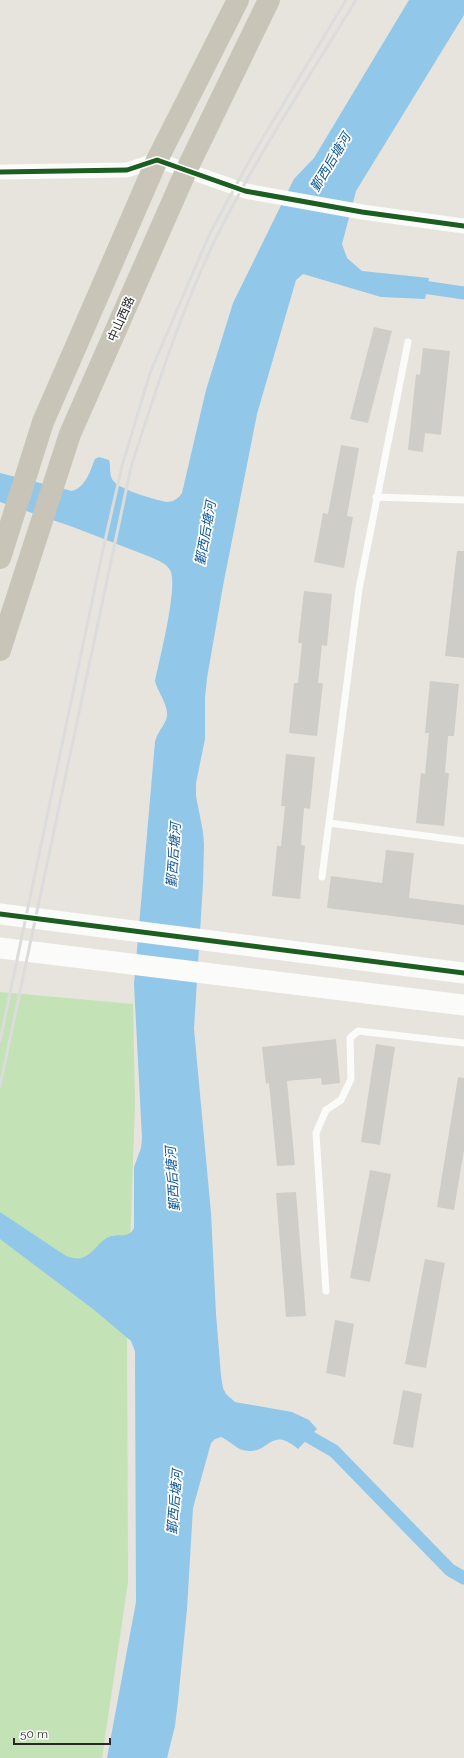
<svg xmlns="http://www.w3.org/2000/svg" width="464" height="1758" viewBox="0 0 464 1758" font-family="Raleway,'Noto Sans SC',sans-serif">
<rect width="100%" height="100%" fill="#e6e4dd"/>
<path fill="#c3e2b5" d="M0,992l133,12 2,99 -8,231 1,248 -26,176h-102z"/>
<path fill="#91c7e8" d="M409,0h55v15l-108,176 -14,53 5,14 15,13 67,7 -4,21 -44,-2 -78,-23 -7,6 -39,134 -34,172 -16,92 -2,20v41l-9,44v13l7,36 1,13 -1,38 -9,146 17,184 5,101 5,62 2,12 3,6 9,8 57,10 17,8 8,9 -19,20c-27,-23 -28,3 -49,2 -12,0 -18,-10 -28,-14l-6,2 -4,4 -18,65 -6,101 -9,92 -3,25 -8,32h-60l29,-156 -1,-251 -4,-10 -38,-32 -93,-70v-27l66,44c7,2 12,4 18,1 10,-4 15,-16 25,-20 9,-4 20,2 25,-9v-61l7,-19 1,-10 -8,-154 21,-242c2,-9 8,-15 11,-22 5,-12 -8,-27 -11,-39 4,-19 24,-97 15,-111 -3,-6 -11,-9 -17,-12l-80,-31 -73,-25v-29l72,18c14,-4 18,-20 23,-32l4,-2 10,3c2,6 0,13 3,19 6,11 42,20 54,23 7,0 12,-3 16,-9l24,-103 27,-87 61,-124 20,-21z"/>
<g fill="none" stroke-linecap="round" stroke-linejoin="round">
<path stroke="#91c7e8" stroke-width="13" d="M410,285l54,8
M294,1428l40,23 116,119 14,8"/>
</g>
<path fill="#cfcdc8" d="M374,327l18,4 -24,92 -18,-4z
M423,348l27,3 -9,84 -16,-2 -2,19 -15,-2 8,-76 4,1z
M341,445l18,3 -12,68 6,1 -9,51 -30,-6 9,-49 5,1z
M457,551h7v107l-19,-2z
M304,591l28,3 -5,52 -5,-1 -4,38h5l-6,53 -28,-3 5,-50h4l4,-40h-4z
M430,681l29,3 -5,52h-6l-3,37h4l-5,53 -28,-3 5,-50 4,1 4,-41h-4z
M286,754l29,3 -5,52 -6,-1 -3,37 4,1 -5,53 -28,-3 5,-50h4l4,-40h-4z
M386,850l28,3 -5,45 55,7v20l-137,-17 4,-32 51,7z
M336,1039l4,44 -18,2 -1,-7 -34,3 8,84 -18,1 -8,-83 -3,1 -4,-37z
M376,1044l19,3 -15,98 -19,-3z
M458,1077l6,1v72l-10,60 -17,-3z
M370,1170l21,4 -21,108 -20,-4z
M296,1192l10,124 -20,1 -10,-124z
M425,1259l20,4 -19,105 -21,-4z
M335,1320l19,4 -9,53 -19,-4z
M403,1390l19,4 -9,54 -20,-4z"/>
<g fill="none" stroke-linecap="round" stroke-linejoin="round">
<path stroke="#fbfbfa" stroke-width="7" d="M376,497l88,3
M329,823l135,18
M322,877l37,-288 49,-247
M326,1291l-10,-158 10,-23 15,-10 10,-21 -1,-41 8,-7 106,12"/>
<path stroke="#fbfbfa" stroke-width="15" d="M0,172l127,-2 30,-10 88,31 117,21 102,14"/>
<path stroke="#fbfbfa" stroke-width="21" d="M0,914l464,59
M0,948l464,57"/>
<path stroke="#c8c5b8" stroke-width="22" d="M0,558l43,-136 114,-262 81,-160
M0,650l70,-216 116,-263 83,-171"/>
<path stroke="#dcdcdd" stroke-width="3" d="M0,1041l102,-487 20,-88 28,-93 60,-140 46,-84 90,-149
M0,1086l131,-619c25,-77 49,-154 84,-227 41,-83 93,-161 141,-240"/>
<g stroke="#fff" stroke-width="8">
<path id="cycleway" d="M0,172l127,-2 30,-10 88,31 117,21 102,14
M0,914l464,59"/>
</g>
<use href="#cycleway" stroke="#1b5e20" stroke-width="5"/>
</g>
<g text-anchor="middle" stroke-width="3.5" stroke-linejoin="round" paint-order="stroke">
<g font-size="12" fill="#282828" stroke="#fff">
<text transform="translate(121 319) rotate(-66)" y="4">中山西路</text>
</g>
<g font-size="13" font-style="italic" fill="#0f5694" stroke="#fff">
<text transform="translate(330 162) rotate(-59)" y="5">鄞西后塘河</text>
<text transform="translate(205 533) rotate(-80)" y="5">鄞西后塘河</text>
<text transform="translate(173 855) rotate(-86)" y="5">鄞西后塘河</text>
<text transform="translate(172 1179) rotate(-94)" y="5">鄞西后塘河</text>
<text transform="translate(174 1502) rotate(-85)" y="5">鄞西后塘河</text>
</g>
</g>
<path d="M14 1738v6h96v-6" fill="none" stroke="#282828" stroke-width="2"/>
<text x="20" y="1738" font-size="12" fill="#282828" stroke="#ffffff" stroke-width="3" paint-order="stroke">50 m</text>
</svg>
